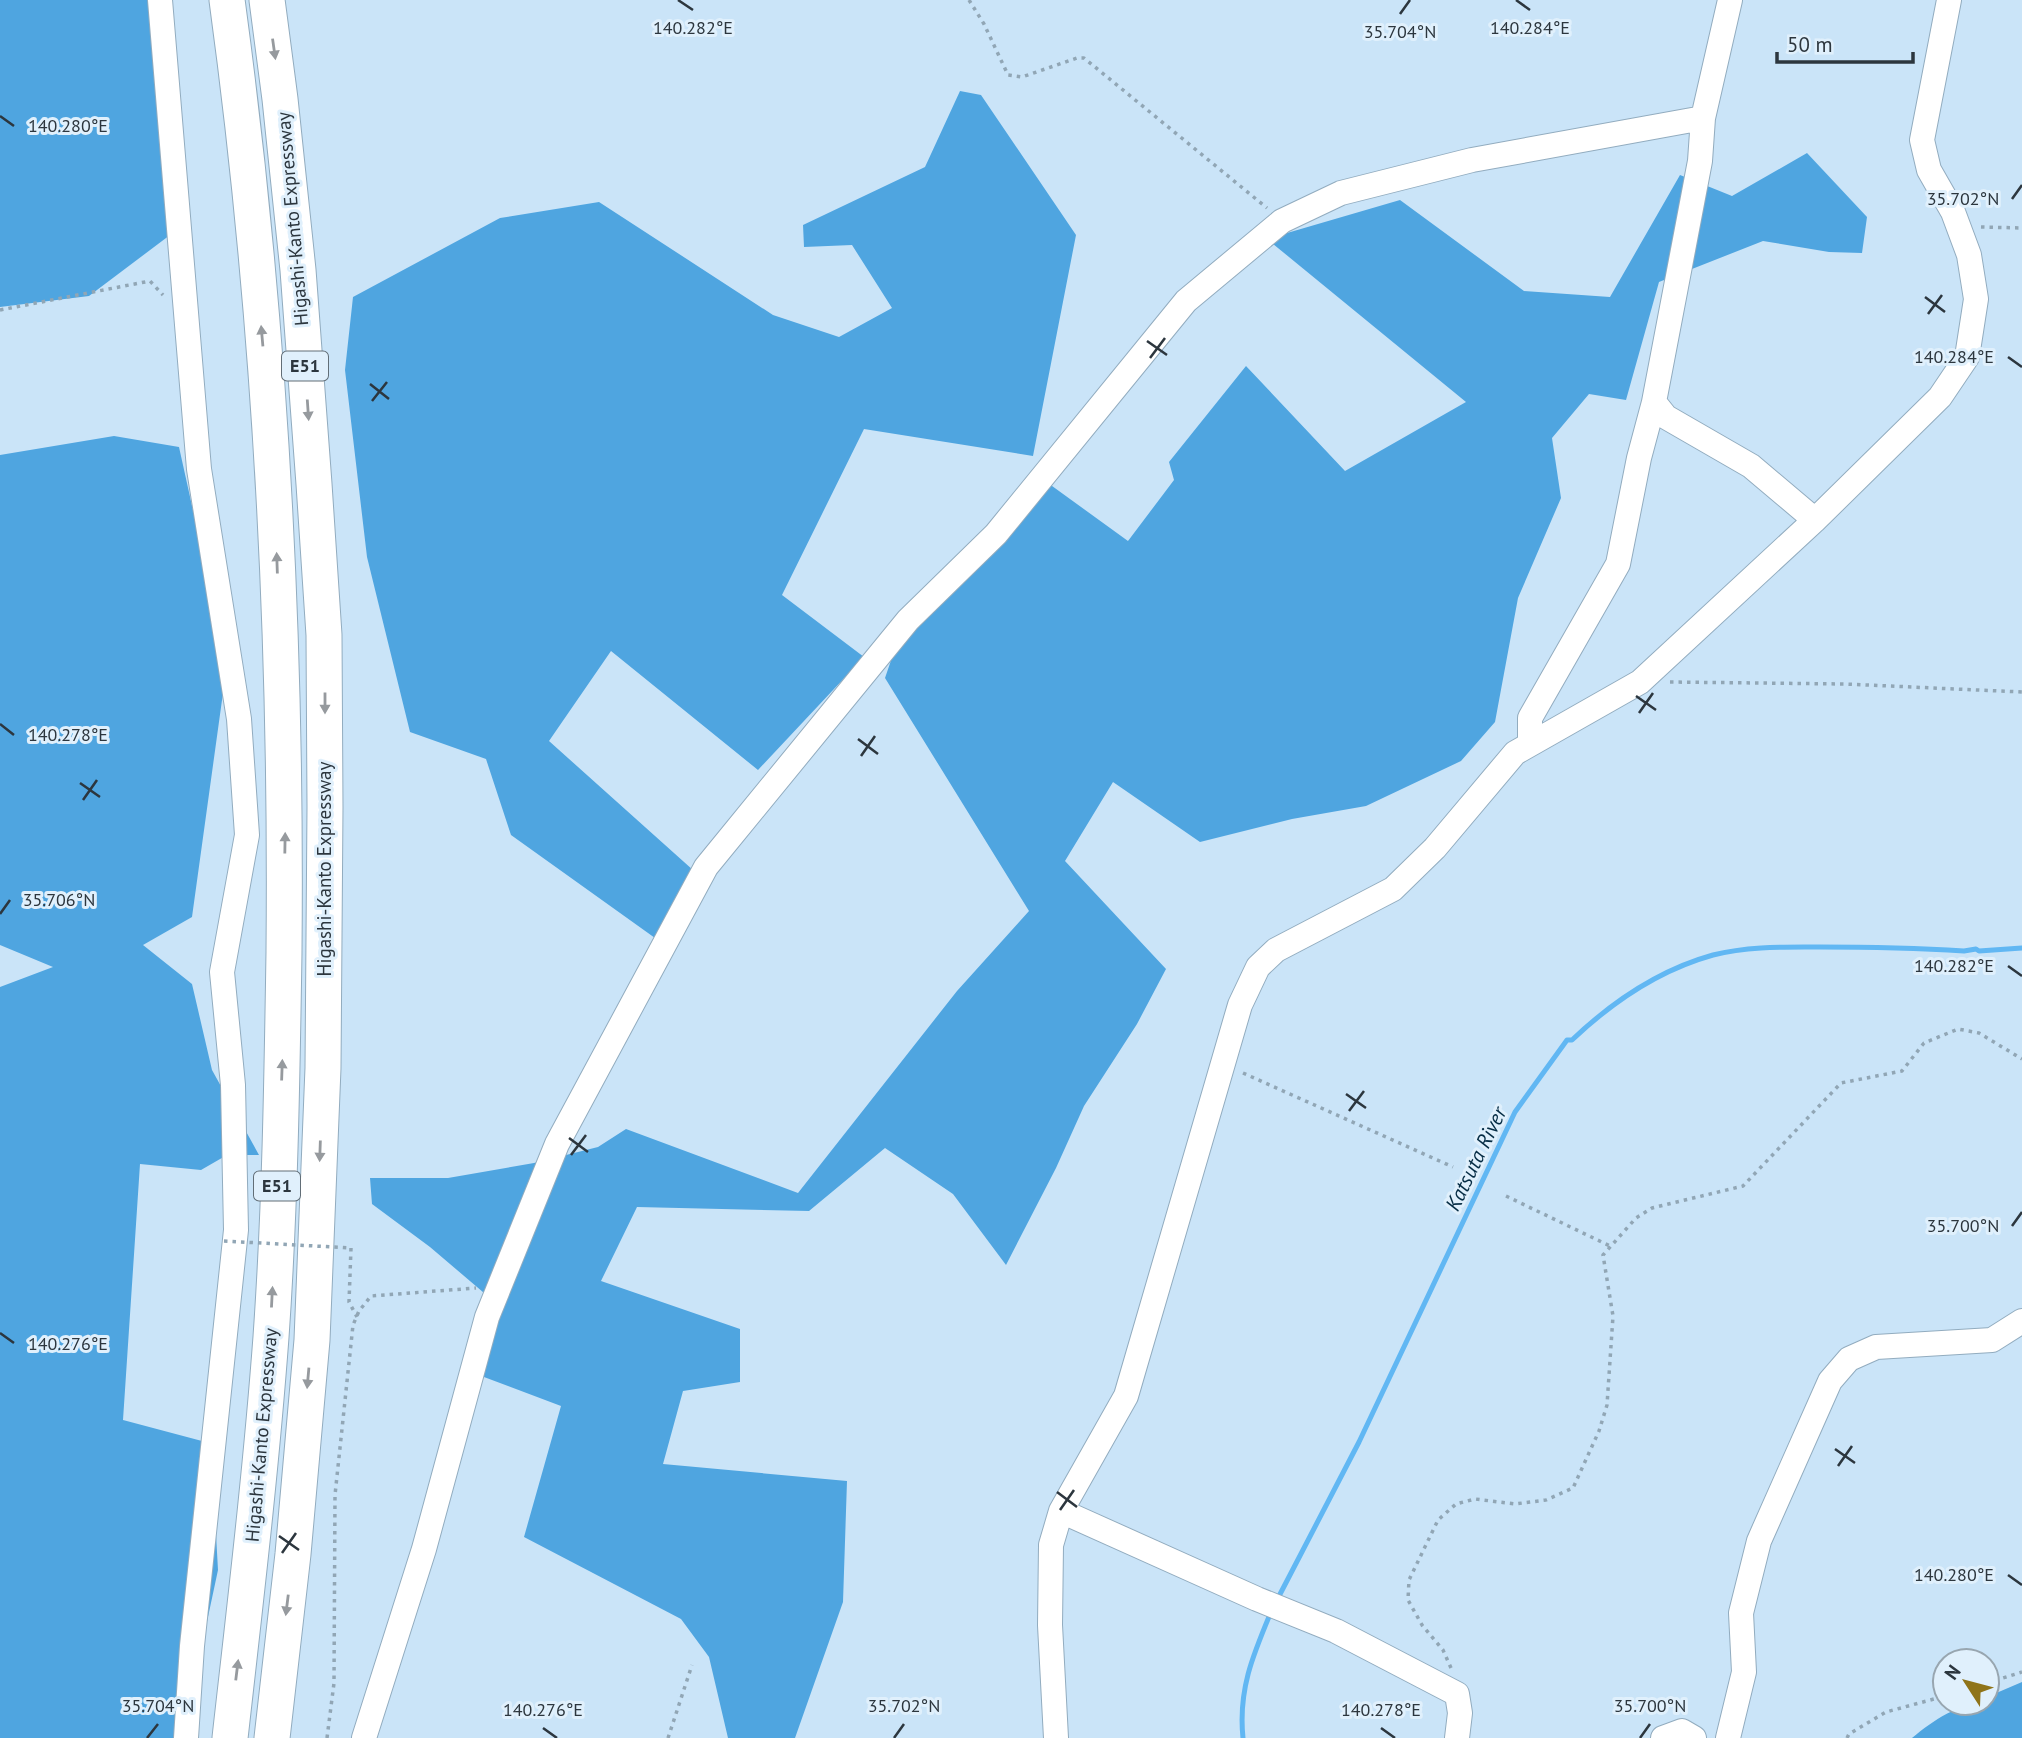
<svg xmlns="http://www.w3.org/2000/svg" width="2022" height="1738" viewBox="0 0 2022 1738" font-family="'PT Sans',sans-serif">
<rect width="100%" height="100%" fill="#cae4f8"/>
<path fill="#4fa5e0" d="M0,0h166l8,232 -85,64 -89,11z
M960,91l21,4 95,140 -43,221 -169,-27 -82,166 82,62 -106,113 -147,-119 -62,90 154,138 -48,59 -144,-103 -25,-76 -76,-27 -43,-175 -22,-187 8,-73 147,-79 99,-16 174,113 66,22 53,-29 -40,-63 -48,2 -1,-22 122,-58z
M1807,153l60,64 -5,36 -33,-1 -66,-11 -104,41 -33,118 -37,-6 -37,44 9,60 -43,100 -23,124 -34,39 -95,45 -74,13 -92,23 -87,-60 -48,79 101,108 -29,55 -53,82 -28,62 -50,97 -53,-71 -68,-46 -76,63 -172,-4 -36,74 139,48v53l-57,9 -20,73 184,17 -4,121 -48,136h-67l-19,-81 -28,-38 -157,-82 37,-131 -85,-32 21,-70 -67,-57 -58,-43 -2,-26h78l86,-15 64,-16 28,-18 172,64 159,-202 72,-80 -144,-233 15,-44 141,-156 87,63 46,-61 -5,-18 77,-96 99,105 121,-69 -199,-163 133,-39 124,91 86,6 70,-122 52,21z
M114,436l65,11 48,217 -35,253 -49,28 49,39 20,86 47,85h-32l-26,15 -61,-6 -17,256 94,25 -4,35 5,90 -32,150 -13,18h-173v-751l53,-20 -53,-22v-490z
M2022,1682v56h-110c22,-18 46,-35 75,-35v-6z"/>
<g fill="none" stroke-linecap="round" stroke-linejoin="round">
<path stroke="#61b7f3" stroke-width="5" d="M1277,1600l82,-158 156,-330 52,-72h5c40,-38 87,-70 141,-85 35,-9 71,-8 106,-8 49,0 97,1 145,4l12,-2 3,2 43,-3
M1243,1738c-5,-48 10,-83 28,-126"/>
<g stroke="#92acbf" stroke-width="26">
<path id="minor" d="M160,0l39,469 40,250 8,116 -25,137 11,113 3,145 -44,416 -6,92
M1730,0l-27,118 -3,43 -46,241 12,15 85,49 64,54
M1530,744v-26l88,-154 21,-106 15,-56
M1061,1511l196,88 79,32 121,63 3,19 -3,25
M364,1738l60,-189 63,-232 70,-173 149,-277 202,-247 88,-86 190,-233 96,-80 59,-28 131,-33 231,-42
M1056,1738l-6,-113 1,-80 10,-34 65,-115 114,-391 18,-38 18,-17 117,-61 42,-41 80,-95 125,-71 175,-162 125,-123 27,-40 9,-58 -7,-44 -16,-43 -24,-42 -7,-30 27,-140
M1663,1738l19,-7 12,7
M1728,1738l16,-66 -3,-59 18,-72 71,-160 19,-22 27,-12 116,-7 30,-19"/>
</g>
<g stroke="#92acbf" stroke-width="37">
<path id="highway" d="M227,0c43,315 60,634 57,952 -2,128 -4,257 -13,385 -10,134 -26,268 -41,401
M267,0l13,99 18,171 16,214 10,151 1,172 -2,261 -11,272 -19,214 -21,184"/>
</g>
<path stroke="#91a6b5" stroke-width="3.5" stroke-dasharray="3.5 5" stroke-linecap="butt" d="M969,0l15,24 24,51 14,2 55,-19h7l183,150
M1981,227l41,1
M0,310l150,-29 13,14
M1670,682l175,2 177,8
M1243,1073l210,94
M1506,1196l104,50
M351,1248l-2,54 8,15
M1451,1668l-8,-18 -21,-25 -14,-25 1,-20 29,-60 18,-16 19,-5 40,5 31,-4 27,-12 26,-57 8,-26 6,-89 -10,-61 33,-37 16,-10 91,-22 98,-103 61,-12 22,-28 34,-14 21,4 43,26
M1987,1683l35,-11
M327,1738l7,-55 1,-188 18,-170 6,-14 12,-15 105,-8
M668,1738l24,-73
M1847,1738l2,-4 37,-22 59,-16"/>
<use href="#minor" stroke="#fff" stroke-width="24"/>
<use href="#highway" stroke="#fff" stroke-width="35"/>
<path stroke="#91a6b5" stroke-width="3.5" stroke-dasharray="3.5 5" stroke-linecap="butt" d="M224,1241l127,7"/>
</g>
<defs><path id="oneway-solid" d="M-6-.8H1V-3.2L6.5 0L1 3.2V.8H-6Z" transform="scale(1.75)"/></defs>
<g fill="#969a9e">
<use href="#oneway-solid" transform="translate(274 49) rotate(82)"/>
<use href="#oneway-solid" transform="translate(262 336) rotate(-95)"/>
<use href="#oneway-solid" transform="translate(308 410) rotate(86)"/>
<use href="#oneway-solid" transform="translate(277 563) rotate(-92)"/>
<use href="#oneway-solid" transform="translate(325 703) rotate(90)"/>
<use href="#oneway-solid" transform="translate(285 843) rotate(-89)"/>
<use href="#oneway-solid" transform="translate(282 1070) rotate(-88)"/>
<use href="#oneway-solid" transform="translate(320 1151) rotate(92)"/>
<use href="#oneway-solid" transform="translate(272 1297) rotate(-87)"/>
<use href="#oneway-solid" transform="translate(308 1378) rotate(95)"/>
<use href="#oneway-solid" transform="translate(287 1605) rotate(97)"/>
<use href="#oneway-solid" transform="translate(237 1670) rotate(-83)"/>
</g>
<path fill="none" stroke="#2c363e" stroke-width="2.5" d="M678,0l15,10M1516,0l14,10M1400,14l10,-14M0,116l14,10M2012,199l10,-14M1925,297l20,15M1928,314l14,-19M1147,341l20,14M2008,357l14,10M1150,358l15,-20M370,384l19,15M372,401l15,-19M1636,696l20,14M1639,713l14,-20M0,724l14,11M858,739l20,15M861,756l14,-20M80,783l20,14M83,800l14,-20M0,914l10,-14M2008,966l14,10M1346,1094l20,14M1349,1111l15,-20M569,1138l19,14M571,1155l15,-20M2012,1226l10,-14M0,1333l14,10M1835,1449l20,14M1838,1466l14,-20M1057,1492l20,15M1060,1510l14,-20M279,1536l20,14M282,1553l14,-20M2008,1575l14,10M543,1728l14,10M1381,1728l14,10M147,1738l11,-14M894,1738l10,-14M1640,1738l10,-14"/>
<g text-anchor="middle" stroke-width="6" stroke-linejoin="round" paint-order="stroke">
<g fill="#e0f0fc" stroke="#626e77" stroke-width="2">
<rect x="282" y="351.5" width="46" height="29" rx="5"/>
<rect x="254" y="1171.5" width="46" height="29" rx="5"/>
</g>
<g font-size="18" font-weight="bold" fill="#2c363e">
<text x="305" y="372">E51</text>
<text x="277" y="1192">E51</text>
</g>
<g font-size="19" fill="#2c363e" stroke="#e0f0fc">
<text transform="translate(292 219) rotate(-95)" y="7">Higashi-Kanto Expressway</text>
<text transform="translate(324 869) rotate(-90)" y="7">Higashi-Kanto Expressway</text>
<text transform="translate(261 1435) rotate(-85)" y="7">Higashi-Kanto Expressway</text>
</g>
<g font-size="21" font-style="italic" fill="#062d45" stroke="#e0f0fc">
<text transform="translate(1476 1159) rotate(-64)" y="7">Katsuta River</text>
</g>
</g>
<g font-size="18" text-anchor="middle" fill="#2c363e" stroke="#e0f0fc" stroke-width="6" stroke-linejoin="round" paint-order="stroke">
<text x="693" y="34">140.282°E</text>
<text x="1530" y="34">140.284°E</text>
<text x="1400" y="38">35.704°N</text>
<text x="68" y="132">140.280°E</text>
<text x="1963" y="205">35.702°N</text>
<text x="1954" y="363">140.284°E</text>
<text x="68" y="741">140.278°E</text>
<text x="59" y="906">35.706°N</text>
<text x="1954" y="972">140.282°E</text>
<text x="1963" y="1232">35.700°N</text>
<text x="68" y="1350">140.276°E</text>
<text x="1954" y="1581">140.280°E</text>
<text x="158" y="1712">35.704°N</text>
<text x="904" y="1712">35.702°N</text>
<text x="1650" y="1712">35.700°N</text>
<text x="543" y="1716">140.276°E</text>
<text x="1381" y="1716">140.278°E</text>
</g>
<g transform="translate(1966 1682) rotate(306)"><circle r="33" fill="#e0f0fc" stroke="#98a6b0" stroke-width="2"/>
<path d="M0-5L12 26L0 18L-12 26Z" fill="#8f7419"/>
<text y="-10" font-size="19" font-weight="bold" text-anchor="middle" fill="#2c363e">N</text>
</g>
<path d="M1777 52v10h136v-10" fill="none" stroke="#2c363e" stroke-width="3.5"/>
<text x="1787" y="52" font-size="21" fill="#2c363e" stroke="#e0f0fc" stroke-width="5" paint-order="stroke">50 m</text>
</svg>
